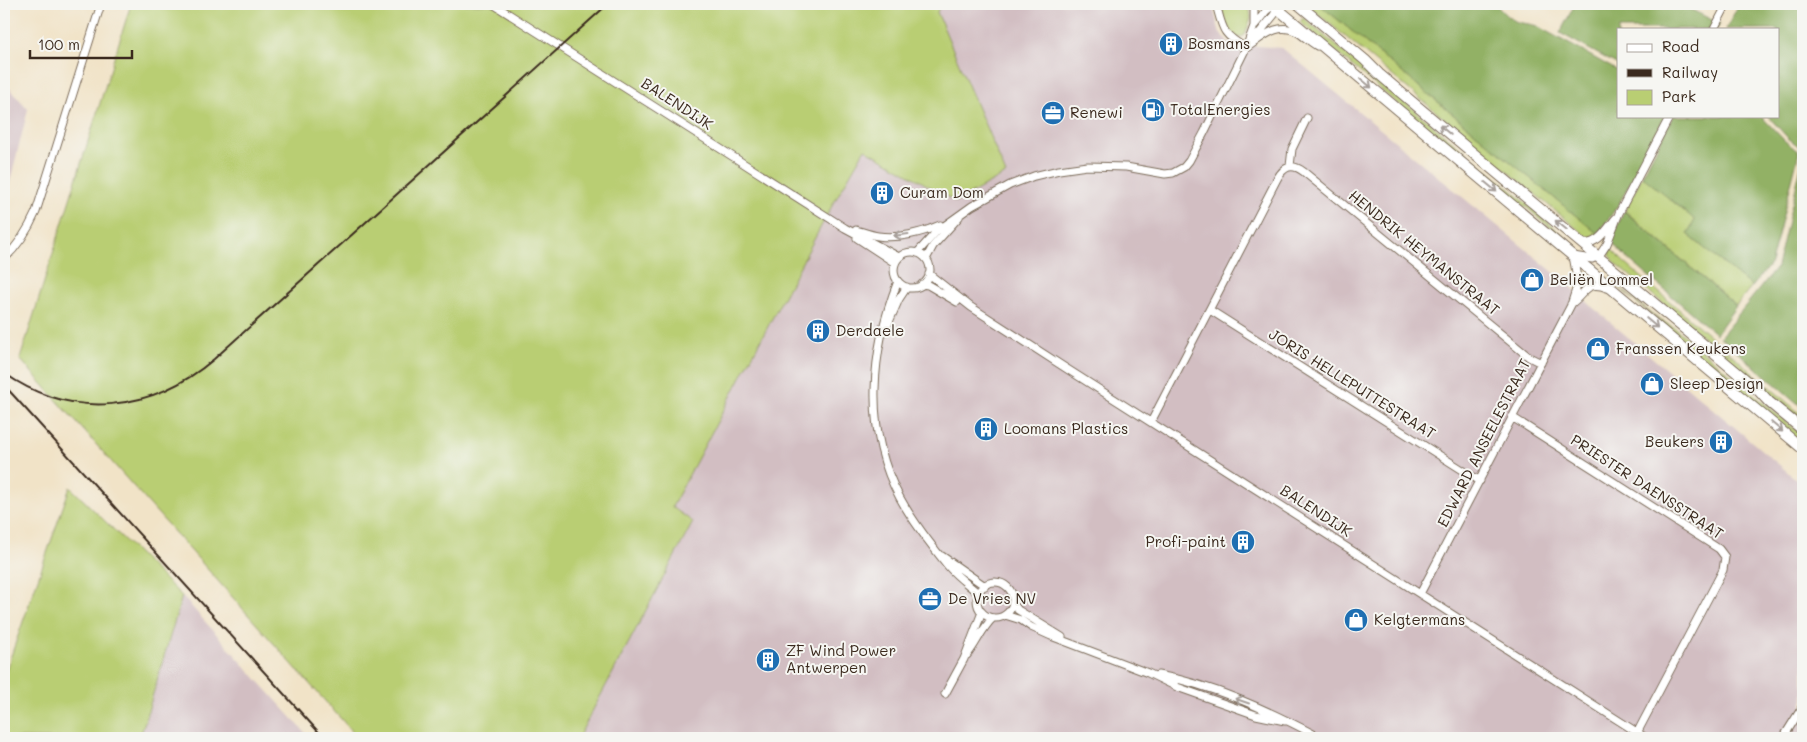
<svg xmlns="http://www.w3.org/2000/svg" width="1807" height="742" viewBox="0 0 1807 742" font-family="Mali,sans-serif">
<rect width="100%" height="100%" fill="#f6f6f2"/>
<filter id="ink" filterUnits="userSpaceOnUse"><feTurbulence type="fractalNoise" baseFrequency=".02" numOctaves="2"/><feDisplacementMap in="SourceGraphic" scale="10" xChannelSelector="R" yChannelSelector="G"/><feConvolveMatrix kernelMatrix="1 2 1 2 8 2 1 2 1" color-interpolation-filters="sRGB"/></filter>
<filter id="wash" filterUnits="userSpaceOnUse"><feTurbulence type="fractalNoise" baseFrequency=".0096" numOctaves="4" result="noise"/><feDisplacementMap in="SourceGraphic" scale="20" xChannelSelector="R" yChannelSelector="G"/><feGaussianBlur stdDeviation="1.12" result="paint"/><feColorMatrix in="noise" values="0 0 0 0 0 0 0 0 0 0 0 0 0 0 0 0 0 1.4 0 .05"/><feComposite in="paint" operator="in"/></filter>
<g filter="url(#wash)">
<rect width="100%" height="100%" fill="#f1e3c7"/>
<path fill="#d2bec2" d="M941,4h271l8,29 7,8 5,3 50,4 287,237 28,26 206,174v253h-1225l115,-216 -21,-15 161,-303 32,-56 91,54 15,-10 -35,-180z
M4,82l24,27 -24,97z
M182,596l128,142h-170z"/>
<path fill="#b9ce73" stroke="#7a7c48" d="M131,4h810l-4,8 69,162 -50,28 -91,-53 -32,55 -161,303 21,15 -115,216h-220l-338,-379z
M1220,4h29l2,14 -6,17c-19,13 -20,-21 -25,-31z
M1306,4h13l279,230 -4,3 -6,1z
M1303,18l214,177 60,53 -5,-2 -46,-39 -11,-5 -215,-180z
M1642,176l54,44 -9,14 65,53 -16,19 -111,-95z
M1609,247l16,16 178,153v5l-188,-158 -5,-8z
M1608,278l50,41 17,9 128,108v8z
M70,487l112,109 -42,142h-136v-62z"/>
<path fill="#92b165" stroke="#666e42" d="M1319,4h176c7,7 16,18 27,19 6,1 9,1 15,3l81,45v45h47l-46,88 -21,30z
M1575,4h105l40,20 -3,5h-99v36l-58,-32z
M1739,4h64v136l-2,8 -13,-10 -20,-22h10v-87h-52z
M1673,116h88l24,25 14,11 -28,111 -19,24 -65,-53 8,-14 -53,-44z
M1803,158v250l-83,-71 57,-70z
M1624,211l112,95 -20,28 -91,-78 -14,-15z"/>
</g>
<g filter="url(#ink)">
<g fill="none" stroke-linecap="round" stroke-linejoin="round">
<g stroke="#7b6b59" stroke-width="9">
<path id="minor" d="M493,4l352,224 54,29
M1216,4c7,26 6,30 30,44
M1254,4v22
M1714,29l13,-25
M1256,37l18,-22 6,-11
M1246,48c16,-10 31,-27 51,-16 7,4 13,10 20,14
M1290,166l2,-17 15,-31
M856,230c7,2 15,5 22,6 20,3 44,-3 62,-11
M857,238l38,25
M1583,243c16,2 24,-15 33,-25
M894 270a18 18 0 1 1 36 0a18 18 0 1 1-36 0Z
M917,253l20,-22 35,-25 38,-21 24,-9 25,-6 28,-4 39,1 39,7 8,-1 11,-6 5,-6 15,-28 42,-85 8,-22 12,-15 9,-7
M4,259c15,-14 24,-29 32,-47l65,-208
M926,259l7,-13 26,-29
M929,274l42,33 93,60 582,371
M898,281c-27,69 -35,149 2,217 13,24 31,47 48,68 9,11 21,19 31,28
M922,284l6,1 29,17
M1571,304c15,-11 15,-24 36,-16
M1210,310l270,171
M885,331l14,-32 8,-12
M1512,417l207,132 6,8 -2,13 -86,163
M1151,422l126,-243c7,-13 15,-16 27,-7l225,185 12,6
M942,556l43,30
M977 600a18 18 0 1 1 36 0a18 18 0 1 1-36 0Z
M1420,594l151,-289 7,-22 -5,-27 19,3 7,-3 8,-12 12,-31 51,-97
M1013,604l5,6 44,27
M1005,615l16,5 10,7 20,9 97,37 29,14 79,28 29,6
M967,655c10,-12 15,-27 26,-37
M1158,675c56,10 112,36 163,63
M945,694l19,-35 18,-47
M1783,738l20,-32"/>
</g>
<g stroke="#7b6b59" stroke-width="12">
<path id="highway" d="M1272,4l531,445
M1298,4l67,56 14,14c126,107 254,211 380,317l10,11 34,28"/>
</g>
<use href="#minor" stroke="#fff" stroke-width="7"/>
<use href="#highway" stroke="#fff" stroke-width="10"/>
<path stroke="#3b2a1e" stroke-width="2" d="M4,373c68,48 148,39 210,-14l394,-355
M4,385l320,353"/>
</g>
<defs><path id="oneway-shaft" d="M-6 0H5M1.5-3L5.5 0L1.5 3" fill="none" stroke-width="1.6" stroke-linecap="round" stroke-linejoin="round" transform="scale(1.25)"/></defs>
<g stroke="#a79f9a">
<use href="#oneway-shaft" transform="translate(1366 83) rotate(40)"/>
<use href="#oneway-shaft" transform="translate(1445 130) rotate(-140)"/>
<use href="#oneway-shaft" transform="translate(1491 187) rotate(40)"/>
<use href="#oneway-shaft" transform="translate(1561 225) rotate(-141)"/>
<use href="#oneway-shaft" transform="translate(901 235) rotate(173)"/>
<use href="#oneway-shaft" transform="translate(1652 323) rotate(40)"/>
<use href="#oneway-shaft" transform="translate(1777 427) rotate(40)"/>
<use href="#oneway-shaft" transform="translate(1242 701) rotate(-161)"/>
</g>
</g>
<defs>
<g id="building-disc" transform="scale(1.25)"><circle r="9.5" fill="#1f6fb2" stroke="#f6f6f2"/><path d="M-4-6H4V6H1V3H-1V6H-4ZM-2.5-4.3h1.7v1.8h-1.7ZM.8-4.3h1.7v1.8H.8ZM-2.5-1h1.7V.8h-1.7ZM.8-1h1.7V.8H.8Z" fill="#fff"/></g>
<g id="fuel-disc" transform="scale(1.25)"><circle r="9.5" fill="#1f6fb2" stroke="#f6f6f2"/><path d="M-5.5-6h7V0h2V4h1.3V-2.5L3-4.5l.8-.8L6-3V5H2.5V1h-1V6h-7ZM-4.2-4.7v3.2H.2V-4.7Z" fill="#fff"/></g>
<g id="office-disc" transform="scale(1.25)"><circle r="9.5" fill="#1f6fb2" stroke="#f6f6f2"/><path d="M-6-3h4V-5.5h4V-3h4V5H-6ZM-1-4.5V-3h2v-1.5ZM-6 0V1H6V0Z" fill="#fff"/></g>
<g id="shop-disc" transform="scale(1.25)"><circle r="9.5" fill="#1f6fb2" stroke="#f6f6f2"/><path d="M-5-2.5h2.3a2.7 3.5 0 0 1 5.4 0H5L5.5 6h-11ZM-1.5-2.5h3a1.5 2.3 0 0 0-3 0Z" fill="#fff"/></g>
</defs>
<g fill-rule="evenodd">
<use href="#building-disc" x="1171" y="44"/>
<use href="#fuel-disc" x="1153" y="110"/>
<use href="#office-disc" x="1053" y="113"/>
<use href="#building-disc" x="882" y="193"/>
<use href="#shop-disc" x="1532" y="280"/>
<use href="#building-disc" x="818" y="331"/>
<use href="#shop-disc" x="1598" y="349"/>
<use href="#shop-disc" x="1652" y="384"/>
<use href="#building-disc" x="986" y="429"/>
<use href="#building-disc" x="1721" y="442"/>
<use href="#building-disc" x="1243" y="542"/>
<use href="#office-disc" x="930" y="599"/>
<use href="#shop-disc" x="1356" y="620"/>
<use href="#building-disc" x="768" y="660"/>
</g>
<g text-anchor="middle" stroke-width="4" stroke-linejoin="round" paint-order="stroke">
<g font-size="15" fill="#3b2a1e" stroke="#f6f6f2" text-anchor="start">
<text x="1188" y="49">Bosmans</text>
<text x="1170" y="115">TotalEnergies</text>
<text x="1070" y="118">Renewi</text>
<text x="900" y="198">Curam Dom</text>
<text x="1550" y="285">Beliën Lommel</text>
<text x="836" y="336">Derdaele</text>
<text x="1616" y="354">Franssen Keukens</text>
<text x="1670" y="389">Sleep Design</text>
<text x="1004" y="434">Loomans Plastics</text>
<text x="1704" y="447" text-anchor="end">Beukers</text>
<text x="1226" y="547" text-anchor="end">Profi-paint</text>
<text x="948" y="604">De Vries NV</text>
<text x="1374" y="625">Kelgtermans</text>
<text x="786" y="656">ZF Wind Power<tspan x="786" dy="17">Antwerpen</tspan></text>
</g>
<g font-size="15" fill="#3b2a1e" stroke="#f6f6f2">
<text transform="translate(677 104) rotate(33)" y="5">BALENDIJK</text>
<text transform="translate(1424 253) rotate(39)" y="5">HENDRIK HEYMANSTRAAT</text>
<text transform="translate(1352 384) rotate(32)" y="5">JORIS HELLEPUTTESTRAAT</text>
<text transform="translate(1484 443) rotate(-63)" y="5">EDWARD ANSEELESTRAAT</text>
<text transform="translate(1647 487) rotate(33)" y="5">PRIESTER DAENSSTRAAT</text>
<text transform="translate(1316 511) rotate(33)" y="5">BALENDIJK</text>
</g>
</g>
<rect width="1807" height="742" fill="none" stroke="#f6f6f2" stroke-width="20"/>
<rect x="1617" y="28" width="162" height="90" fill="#f6f6f2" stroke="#aba49d"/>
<rect x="1627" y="44" width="25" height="8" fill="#ffffff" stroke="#aba49d"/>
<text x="1662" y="52" font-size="15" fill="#3b2a1e">Road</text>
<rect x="1627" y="69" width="25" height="8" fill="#3b2a1e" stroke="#aba49d"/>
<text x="1662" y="78" font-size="15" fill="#3b2a1e">Railway</text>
<rect x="1627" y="90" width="25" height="15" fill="#b9ce73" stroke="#aba49d"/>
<text x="1662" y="102" font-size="15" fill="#3b2a1e">Park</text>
<path d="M30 50v8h102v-8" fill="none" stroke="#3b2a1e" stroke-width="2.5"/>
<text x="38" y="50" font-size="15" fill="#3b2a1e" stroke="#f6f6f2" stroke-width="4" paint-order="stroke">100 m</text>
</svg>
